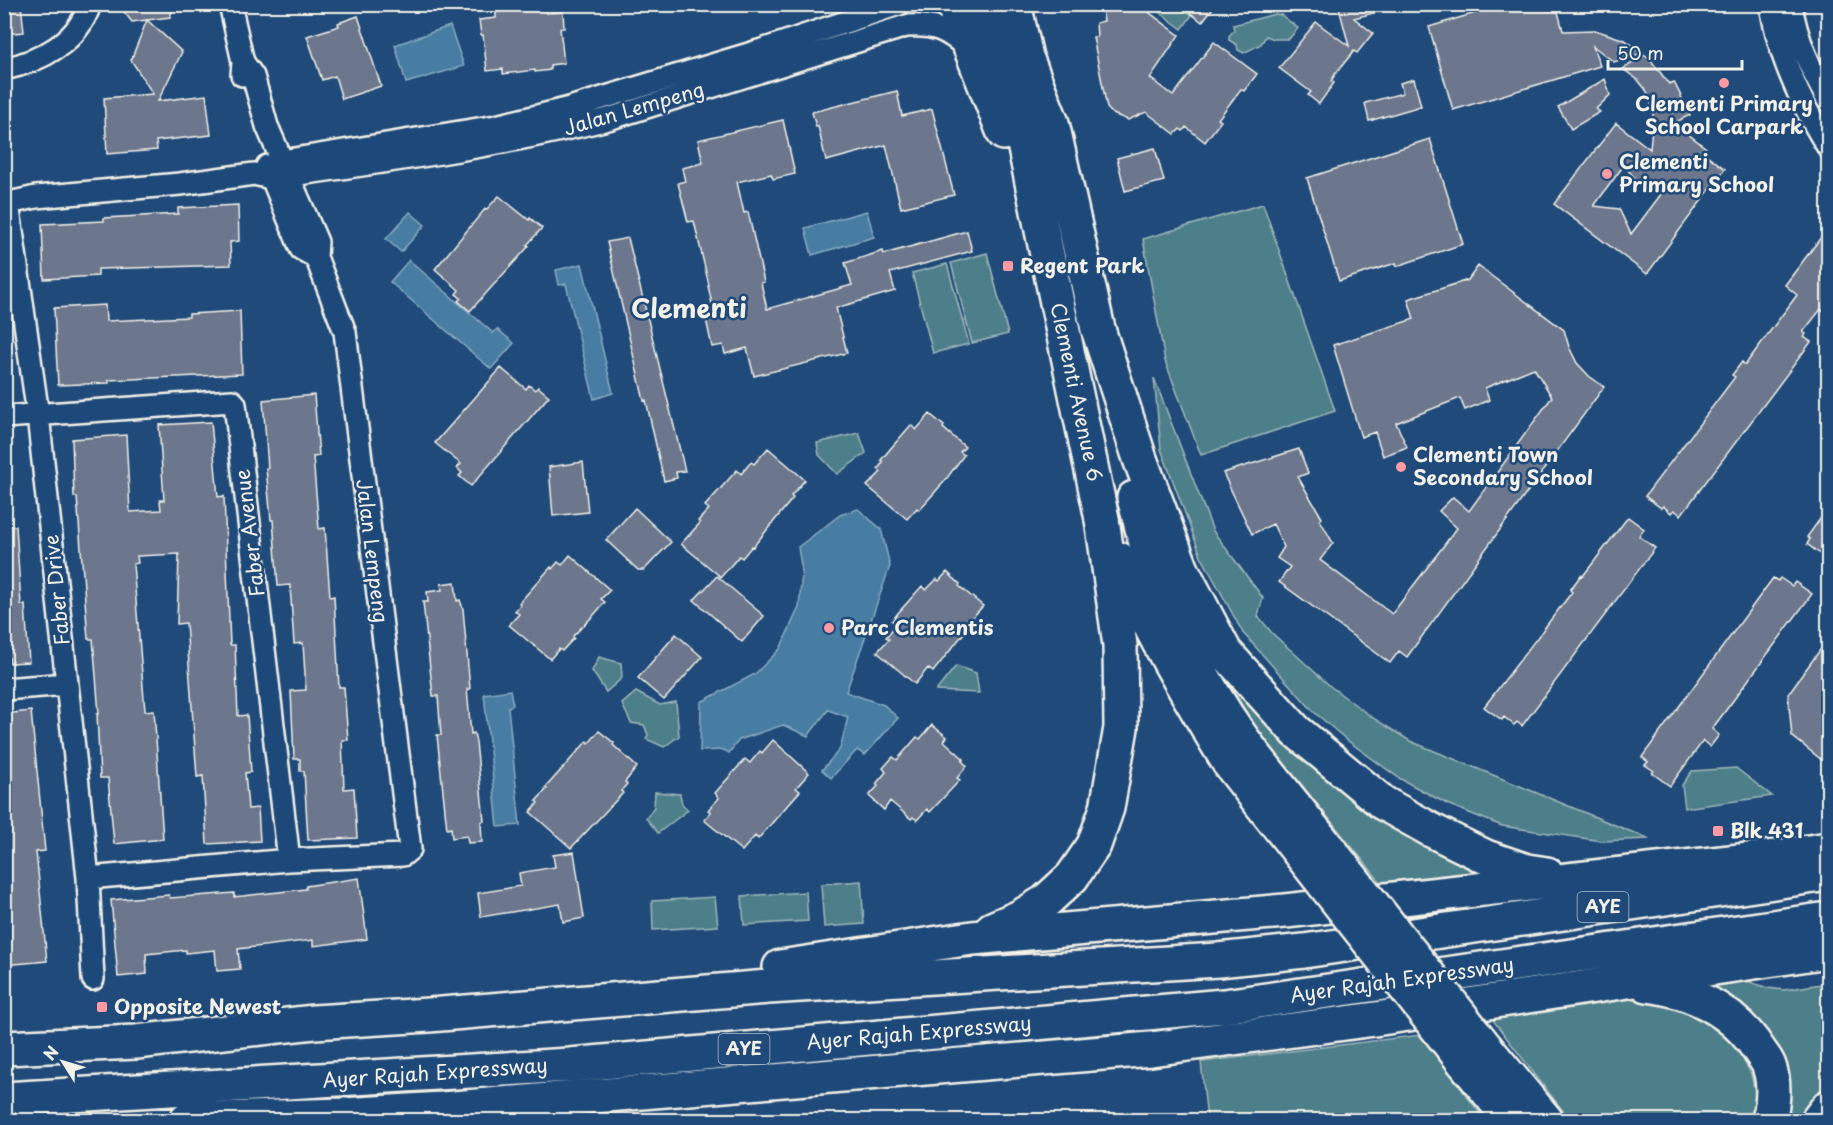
<svg xmlns="http://www.w3.org/2000/svg" width="1833" height="1125" viewBox="0 0 1833 1125" font-family="'Playpen Sans',sans-serif">
<rect width="100%" height="100%" fill="#1f4a7a"/>
<filter id="ink" filterUnits="userSpaceOnUse"><feTurbulence type="fractalNoise" baseFrequency=".0167" numOctaves="2"/><feDisplacementMap in="SourceGraphic" scale="12" xChannelSelector="R" yChannelSelector="G"/><feConvolveMatrix kernelMatrix="1 2 1 2 8 2 1 2 1" color-interpolation-filters="sRGB"/></filter>
<g filter="url(#ink)">
<path fill="#4e7f8a" stroke="#a1b8b9" stroke-width="1.5" d="M1156,5h35l-5,6 6,4 -10,14 -24,-18z
M1275,14l6,1 17,13 -9,11h-15l-8,-3 -5,8 -17,9 -6,-3 -1,-5 -8,-5v-4l5,-6 -1,-5z
M1263,204l72,207 -134,44 -36,-94 -22,-122z
M987,253l21,81 -36,9 -21,-80z
M947,264l22,80 -36,9 -21,-80z
M1154,378l59,153 50,67 -5,18 14,17 58,53 43,32 37,23 239,98 -47,2 -100,-15 -55,-22 -48,-26 -51,-37 -34,-29 -71,-79 -42,-77 -40,-107z
M859,433l7,20 -29,21 -18,-19 -2,-12z
M599,657l22,6 1,15 -16,14 -14,-21z
M1216,659l156,153 49,33 50,23 18,6 -106,11 -113,-139 -24,-33z
M956,666l20,7 3,20 -43,-2z
M636,692l24,13 16,-3 3,34 -15,11 -18,-8 2,-4 -4,-10 -13,-2 -9,-19z
M1736,768l36,28 -87,12 -3,-23 10,-14z
M655,792l25,2 2,10 6,6 -30,23 -12,-15 8,-11z
M861,881l3,43 -40,3 -3,-43z
M806,892l2,29 -64,4 -2,-29z
M715,897l3,29 -65,4 -1,-29z
M1744,980l24,8 16,2 44,-7v100l-29,37h-14l5,-18 -10,-47 -79,-74z
M1628,996l35,6 33,14 25,16 17,18 13,24 6,26 -5,20h-182l-81,-105z
M1421,1035l64,85h-278l-6,-58z"/>
<path fill="#467da3" stroke="#8cabbf" stroke-width="1.5" d="M450,26l14,40 -58,17 -11,-38z
M867,211l7,26 -62,18 -7,-27z
M410,212l15,13 -24,27 -15,-13z
M409,260l84,73 4,-4 17,14 -23,26 -101,-87z
M582,264l31,129 -19,6 -28,-115 -7,1 -3,-15z
M858,509l23,20 9,37 -44,126 38,13 14,13 -33,37 -8,-5 -26,28 -9,-8 18,-21 8,-32 -20,-7 -20,26 -25,-11 -44,15 -10,13 -5,-3 -24,1 1,-49 54,-28 25,-25 19,-42 3,-35 -4,-25 42,-32z
M510,690l3,15 -5,2 12,118 -22,2 -14,-133z"/>
<path fill="#6c768c" stroke="#f4f1e8" stroke-width="1.5" fill-rule="evenodd" d="M4,4h17l3,28 -20,2z
M118,4h56l-4,13 -23,3 35,32 -24,49 48,-6 5,40 -55,6 1,9 -50,4 -3,-56 49,-4 -22,-34 16,-40 -15,2z
M1101,4h47l2,9 29,22 -29,43 23,18 41,-54 43,32 -13,17 -3,-2 -23,30 3,2 -16,21 -19,-15 -3,4 -3,-2 -5,5 -29,-22 -18,8 -15,-6 -6,-6 -14,-71h4l-1,-14 8,-2z
M1179,4h37l-14,18z
M1338,4h50l1,5 -35,9 19,15 -16,20 -3,-2 -18,22 -5,8 3,2 -15,21 -11,-9 3,-3 -32,-24 37,-46 33,24z
M1505,4h51l7,27 32,-1 30,10 18,13 -29,9 -21,-16 7,20 -147,44 -24,-83z
M545,7l1,6 17,-1 1,16h-4l4,35 -14,2v5l-15,2v-2l-32,4v-5l-16,2 -4,-36h-2l-2,-15 17,-2v-6z
M358,16l23,70 -39,13 -7,-23 -13,4 -15,-44 32,-10 -1,-3z
M1645,55l5,4 19,25 5,-2 16,33 -16,8 32,25 -3,4 22,17 -78,105 -93,-70 62,-81 34,26 3,-34 -2,-13 -5,-12 -8,-10 -15,-11zM1624,165l15,19 29,1 -37,49 -12,-25 -25,-3z
M1414,79l7,27 -52,15 -4,-18 38,-10 -3,-10z
M1605,79l5,16 -14,14 4,3 -29,17 -13,-22z
M897,91l5,25 30,-7 22,86 -53,13 -15,-63 -60,16 -8,-35 -2,1 -4,-15z
M783,120l12,54 -22,5 -2,-5 -34,8 7,31 4,-1 16,70 -3,1 6,26 85,-24 -7,-22 38,-12 1,3 83,-23 5,20 -82,22 5,18 -59,17 11,45 -93,23 -7,-28 -22,6 -2,-9 -11,2 -8,-37 9,-2 -5,-22 1,-1 -15,-64 -6,1 -10,-39 7,-2 -3,-13 21,-5 -5,-23z
M1430,139l33,105 -66,22 -1,-3 -57,18 -32,-103z
M1155,148l9,33 -39,10 -8,-33z
M499,196l30,24 1,-2 12,10 -15,17 2,1 -59,65 -12,-10 3,-3 -5,-4 3,-4 -24,-21 50,-60 1,1z
M238,205l1,36 -9,1 1,23 -133,4v7l-54,3 -2,-55 62,-3v-3l74,-4v-6z
M1828,228v87l-7,-6 -18,23 3,2 -2,3 7,5 -130,173 -7,-5 -3,3 -8,-7 -2,2 -16,-12 90,-119 -3,-2 10,-13 3,3 52,-70 -12,-10z
M628,238l57,233 -9,1 1,6 -13,3 -18,-81 -2,1 -37,-159z
M1478,266l86,64 5,17 8,16 12,13 15,11 -197,270 -8,-6 -9,12 -111,-81 11,-15 -13,-9 7,-11 -11,-23 -21,10 -29,-61 76,-24 9,24 -10,4 24,41 -2,2 13,23 -13,17 72,54 65,-86 -18,-17 14,-14 16,14 83,-114 -18,-29 -49,20 4,12 -24,10 -5,-12 -64,25 11,24 -24,9 -8,-24 -14,5 -28,-92 81,-26 -6,-20 60,-19z
M105,305l1,16 83,-4v-3l51,-3 2,63 -133,6v3l-51,2 -4,-77z
M501,368l25,21 3,-4 6,5 3,-3 11,9 -78,90 -12,-10 3,-3 -5,-5 4,-4 -26,-21z
M314,395l5,61 -6,1 6,72 6,-1 5,69 4,-1 5,91h5l4,53h-6l2,49 10,-1 3,50 -49,2 -4,-69h-4v-12h-6l-3,-68 15,-1 -3,-47 -9,1 -4,-59 -12,1 -5,-66h-2l-5,-52h2l-5,-68z
M930,414l14,12 -1,2 22,19 -5,5 4,3 -20,27 -25,28 -2,-2 -10,11 -40,-33 14,-14 -3,-3 5,-7 -2,-2 10,-12 20,-23 5,5z
M211,422l7,75 6,-1 6,149h5l3,71 9,-1 4,57 -6,1 3,36 10,-1 2,33 -53,3 -4,-68 -6,1 -11,-154 -9,1 2,-70 -42,2 1,7 -5,1 12,147 9,-1 9,129 -49,5 -6,-66h-8l-3,-64h2l-6,-75h-5l-11,-142h-3l-2,-58 54,-4 4,77 31,-2 -1,-10h4l-5,-75z
M768,448l37,32 -14,16 2,2 -40,49 -1,-1 -10,12 -3,-2 -18,21 -40,-33 19,-21 -2,-2 11,-12 -4,-3 32,-36 4,4 10,-12 3,2z
M583,462l5,50 -35,4 -4,-49z
M635,508l36,34 -27,28h-6l-32,-30z
M1828,508v52l-21,-16 3,-5 -3,-2z
M1628,517l16,12 -5,7 16,12 -133,178 -5,-4 -3,3 -10,-8 -2,3 -18,-13 88,-115 -2,-2 11,-15 2,1z
M4,526h12l5,79h4l4,57 -19,1 -1,-5 -5,1z
M570,555l40,35 -9,9 4,3 -12,14 -20,20 1,2 -12,13 -3,-2 -9,10 -41,-34 10,-11 -4,-3 6,-6 -2,-2 32,-36 1,2 6,-7 4,3z
M947,572l13,12 -1,2 24,20 -14,15 3,2 -39,49 -5,-4 -13,16 -38,-32 12,-13 -3,-2 10,-12 -4,-4 6,-8 24,-27 4,4 11,-11 2,2z
M717,576l47,40 -22,26 -48,-42z
M1773,578l5,3 2,-3 12,8 3,-4 17,12 -100,135 7,6 -9,12 -7,-6 -33,45 -18,-13 2,-2 -9,-6 3,-3 -6,-5z
M455,582l2,19 3,-1 3,9 7,80h-3l4,45 3,-1 2,9 8,79 -3,1 1,20 -14,1 -1,-7 -15,2 -1,-10 -4,1 -10,-94h4l-3,-39h-5l-10,-94h5l-1,-10 15,-2 -1,-6z
M676,634l26,23 -38,43 -26,-22z
M1828,639v126l-36,-29 -4,-42z
M31,711l14,140 -9,1 11,109 -43,4v-251z
M932,725l15,12 -3,4 20,18 -2,2 5,5 -10,12 3,2 -30,32 -3,-3 -10,11 -4,-3 -2,2 -21,-18 -6,9 -15,-14 9,-10 -2,-2 10,-12 -3,-4 10,-11 4,3 20,-23 3,2z
M599,731l15,12 -1,2 24,22 -12,15 2,2 -6,7 2,2 -52,55 -41,-36 8,-9 -2,-2 11,-12 -2,-1 42,-47 2,2z
M773,740l36,33 -13,15 4,3 -42,48 -3,-3 -13,15 -38,-31 7,-8 -3,-2 11,-12 -4,-5 30,-34 5,4 10,-12 2,2z
M574,852l10,66 -21,4 -3,-18 -79,13 -3,-24 43,-7 -2,-13 36,-6 -2,-12z
M359,878l8,61 -54,7v-6l-75,9 2,20 -23,2 -2,-21 -29,3v-3l-40,4 1,20 -29,3 -7,-77 58,-5 1,3 64,-5v4l72,-8v-3z"/>
<g fill="none" stroke-linecap="round" stroke-linejoin="round">
<g stroke="#f4f1e8" stroke-width="26">
<path id="minor" d="M230,4l13,58 -1,13
M1771,4c7,51 30,100 57,143
M1791,4c5,35 20,66 37,96
M4,69c37,-8 74,-27 86,-65
M276,162l220,-36 70,-17 196,-59 137,-46
M267,166l34,83 15,8
M8,203l30,212 50,463 5,101
M4,204l32,-7 144,-13 74,-10 17,4c113,-16 226,-31 337,-59l298,-93c29,-2 40,4 62,22
M4,417l228,-16 3,3 54,456
M4,689l63,-5
M88,878l201,-18 114,-5 7,-6 -65,-517 -29,-75 1,-15 -50,-116 -14,-50 -10,-14"/>
</g>
<g stroke="#f4f1e8" stroke-width="38">
<path id="primary" d="M953,4l51,129
M983,4l22,67 18,68 79,380
M1014,4l12,53 26,66 46,206"/>
</g>
<g stroke="#f4f1e8" stroke-width="38">
<path id="motorway" d="M1098,329l42,130 42,111 43,82 71,79 87,72 50,28 53,26 41,14 20,3
M1134,498c8,28 14,58 25,85 24,60 55,119 94,170
M1119,559c30,72 70,138 110,204
M992,929l28,-12 25,-15 27,-25 22,-32 13,-37 14,-80 -1,-83 -18,-126
M780,967l192,-29 313,-27 491,-54 52,-8
M1647,985c46,6 86,25 112,65 3,5 8,10 10,16 6,17 4,38 0,54
M4,1048l132,-6 178,-20 115,-7 339,-28 450,-27 86,-9 524,-77
M1487,1049l59,71
M1463,1061l48,59
M4,1099l566,-34 654,-59 604,-87
M186,1120l157,-5 99,-6 709,-60 224,-30 453,-68
M1818,1120l10,-13"/>
</g>
<use href="#minor" stroke="#1f4a7a" stroke-width="21"/>
<use href="#primary" stroke="#1f4a7a" stroke-width="33"/>
<use href="#motorway" stroke="#1f4a7a" stroke-width="33"/>
<g stroke="#f4f1e8" stroke-width="38" stroke-linecap="butt">
<path id="motorway-bridge" d="M1253,753l234,296
M1229,763l234,298"/>
</g>
<use href="#motorway-bridge" stroke="#1f4a7a" stroke-width="33"/>
</g>
</g>
<g fill="#ff9aa2" stroke="#1f4a7a" stroke-width="2">
<circle cx="1724" cy="83" r="6"/>
<circle cx="1607" cy="174" r="6"/>
<rect x="1002" y="260" width="12" height="12" rx="3"/>
<circle cx="1401" cy="467" r="6"/>
<circle cx="829" cy="628" r="6"/>
<rect x="1712" y="825" width="12" height="12" rx="3"/>
<rect x="96" y="1001" width="12" height="12" rx="3"/>
</g>
<g text-anchor="middle" stroke-width="5" stroke-linejoin="round" paint-order="stroke">
<g fill="#1f4a7a" stroke="#b4bfc7" stroke-width="1.5">
<rect x="1577.5" y="892" width="51" height="30" rx="4.5"/>
<rect x="718.5" y="1034" width="51" height="30" rx="4.5"/>
</g>
<g font-size="18" font-weight="bold" fill="#f4f1e8">
<text x="1603" y="913">AYE</text>
<text x="744" y="1055">AYE</text>
</g>
<g font-size="20" font-weight="bold" fill="#f4f1e8" stroke="#1f4a7a" text-anchor="start">
<text x="1724" y="111" text-anchor="middle">Clementi Primary<tspan x="1724" dy="23">School Carpark</tspan></text>
<text x="1619" y="169">Clementi<tspan x="1619" dy="23">Primary School</tspan></text>
<text x="1020" y="273">Regent Park</text>
<text x="1413" y="462">Clementi Town<tspan x="1413" dy="23">Secondary School</tspan></text>
<text x="841" y="635">Parc Clementis</text>
<text x="1730" y="838">Blk 431</text>
<text x="114" y="1014">Opposite Newest</text>
</g>
<g font-size="20" fill="#f4f1e8" stroke="#1f4a7a">
<text transform="translate(634 109) rotate(-16)" y="7">Jalan Lempeng</text>
<text transform="translate(1076 392) rotate(78)" y="7">Clementi Avenue 6</text>
<text transform="translate(250 533) rotate(-97)" y="7">Faber Avenue</text>
<text transform="translate(372 551) rotate(83)" y="7">Jalan Lempeng</text>
<text transform="translate(57 590) rotate(-96)" y="7">Faber Drive</text>
<text transform="translate(1402 980) rotate(-8)" y="7">Ayer Rajah Expressway</text>
<text transform="translate(919 1033) rotate(-5)" y="7">Ayer Rajah Expressway</text>
<text transform="translate(435 1073) rotate(-4)" y="7">Ayer Rajah Expressway</text>
</g>
<g font-size="26" font-weight="bold" fill="#f4f1e8" stroke="#1f4a7a">
<text x="689" y="318">Clementi</text>
</g>
</g>
<rect width="1833" height="1125" fill="none" stroke="#1f4a7a" stroke-width="24"/>
<rect x="12" y="12" width="1809" height="1101" fill="none" stroke="#f4f1e8" stroke-width="2" filter="url(#ink)"/>
<g transform="translate(63 1062) rotate(307)" stroke="#1f4a7a" stroke-width="4.5" paint-order="stroke">
<path d="M0-4.5L10 22L0 15L-10 22Z" fill="#f4f1e8"/>
<text y="-9" font-size="16" font-weight="bold" text-anchor="middle" fill="#f4f1e8">N</text>
</g>
<path d="M1608 60v9h134v-9" fill="none" stroke="#f4f1e8" stroke-width="3"/>
<text x="1617" y="60" font-size="18" fill="#f4f1e8" stroke="#1f4a7a" stroke-width="4.5" paint-order="stroke">50 m</text>
</svg>
